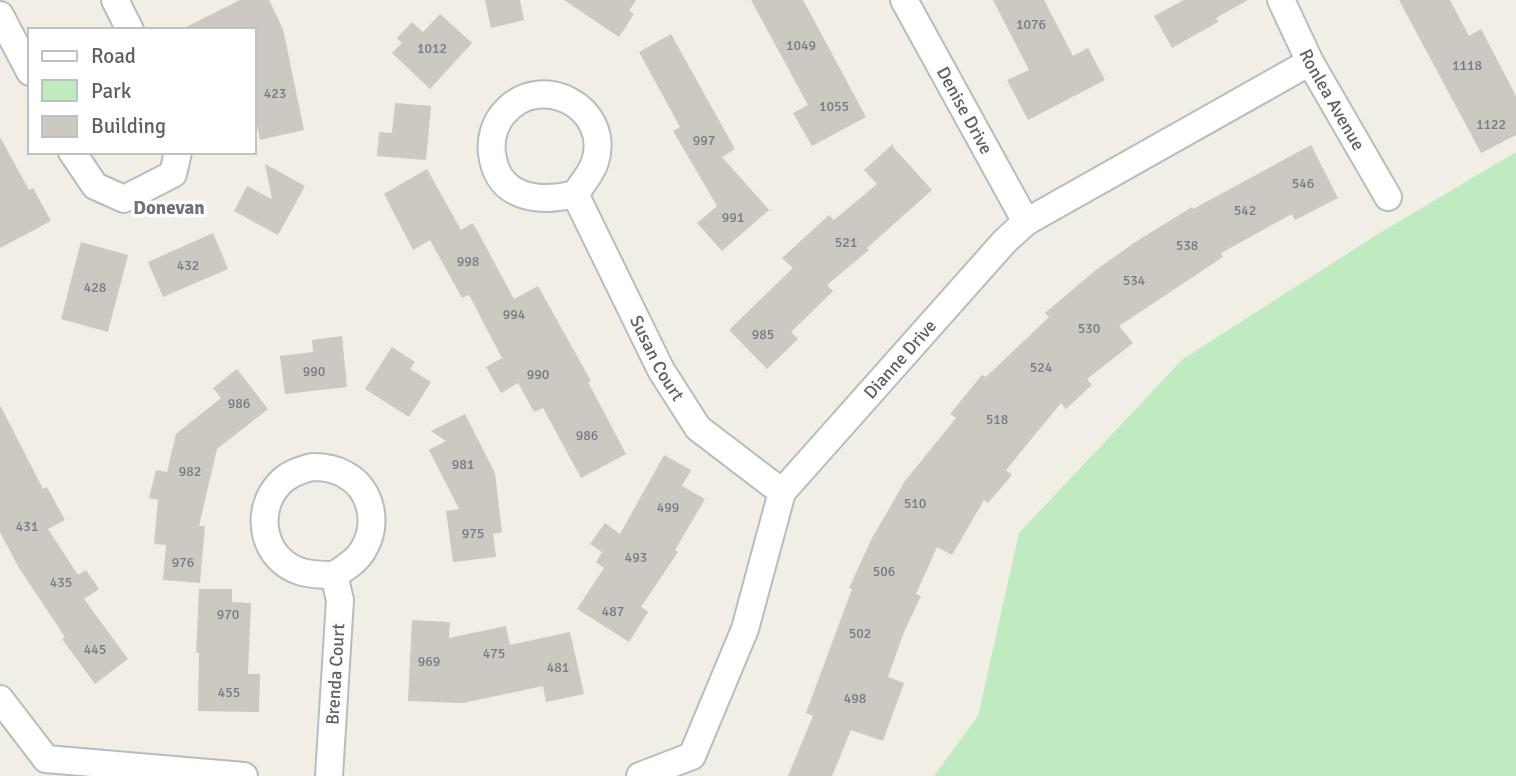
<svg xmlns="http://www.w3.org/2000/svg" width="1516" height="776" viewBox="0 0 1516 776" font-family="Signika,sans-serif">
<rect width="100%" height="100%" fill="#f0eee5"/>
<path fill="#c0eac0" d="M1516,152v624h-582l44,-60 41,-183 164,-174 192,-123z"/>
<path fill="#ccc8c2" d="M240,0h29l14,29 21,101 -44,10 -6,-29v-81h-74z
M485,0h35l4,20 -33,8z
M564,0h72l-7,11 5,3 -15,23z
M751,0h52l63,117 -54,29 -19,-33 15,-8z
M993,0h51l29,56 15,-8 17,32 -77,40 -21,-40 22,-10z
M1184,0h64l-32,18 2,4 -46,26 -18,-32z
M1399,0h51l19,36 12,-7 35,67v39l-35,18z
M440,14l32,29 -42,46 -38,-36 10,-10 -5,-5 15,-16 11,10z
M671,34l64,115 -13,8 47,53 -47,41 -25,-28 20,-17 -44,-75 7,-4 -41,-75z
M395,103l36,3 -5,54 -49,-4 2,-24 13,1z
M0,137l29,53 4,-2 18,33 -51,27z
M893,144v3l39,43 -65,58 2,2 -42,35 6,6 -42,41 7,7 -31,30 -38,-39 64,-62 -11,-10 47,-43 5,5 43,-36 -13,-14z
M1311,145l27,53 -43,22 -3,-6 -71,39 2,4 -104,69 14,17 -46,36 5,6 -26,24 -5,-6 -55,67 6,5 -24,28 -4,-3 -32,55 -15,-8 -21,47 5,2 -17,36 -16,45 16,6 -21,58 -32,-11 -19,46h-44l25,-60 -7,-3 46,-124 -3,-1 23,-50 33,-57 51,-63 -6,-4 32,-39 4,2 63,-60 -4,-4 52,-44 40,-28 55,-34 1,2z
M265,164l40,22 -27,49 -44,-24 13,-25 25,13z
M427,169l34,61 12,-7 41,76 24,-13 53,95 -3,1 38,72 -45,24 -38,-70 -9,4 -16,-29 -17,10 -15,-26 16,-9 -33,-63 -7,3 -32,-58 -17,10 -29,-56z
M213,233l15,36 -65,28 -15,-35z
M81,242l47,13 -20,77 -47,-13z
M342,336l5,51 -62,7 -5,-38 33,-4 -1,-12z
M392,347l23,15 -5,7 21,13 -22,35 -44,-28z
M237,369l31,40 -51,40 -18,77h6l-5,57 -37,-3 3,-35 -12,-1 4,-44 -9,-2 7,-28 11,2 9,-38 45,-36 -8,-10z
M0,405l43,84 4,-2 18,33 -17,9 30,46 8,-5 13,19 -15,10 44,60 -33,25 -33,-45 3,-2 -46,-69 -19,-36z
M465,414l30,59 7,59 -9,2 3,23 -43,5 -7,-51 13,-2 -30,-59 17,-9 -15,-10z
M664,455l27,15 -9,16 23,13 -30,51 3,2 -37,55 7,5 -19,30 -52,-33 27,-41 -8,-6 6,-10 -12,-8 15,-21 15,11z
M199,589h33v13l19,1 -3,71h12l-1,38 -61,-1 1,-58h-3z
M412,620l38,2 -1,16 57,-12 4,19 60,-13 14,62 -38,8 -3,-16 -80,17 -55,-2z"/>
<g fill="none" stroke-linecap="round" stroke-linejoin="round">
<g stroke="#b8bbc0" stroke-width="30">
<g id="street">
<path d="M115,0l15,30"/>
<path id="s1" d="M904,0l122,222"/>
<path id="s2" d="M1281,0l29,62 78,135"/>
<path d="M0,15l30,57"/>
<path d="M72,152l23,34 29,13 49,-25 5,-22"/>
<path id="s3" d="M575,194c-36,9 -78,5 -83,-41 -2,-14 3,-30 12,-40 37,-43 108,-5 91,49 -4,12 -13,22 -20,32l86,176 37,58 84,64"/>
<path d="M312,467c12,0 22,1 32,7 28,14 35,50 19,76 -6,11 -18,18 -29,25 -10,0 -22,0 -32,-3 -39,-11 -49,-60 -23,-88 9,-10 21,-14 33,-17z"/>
<path d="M0,699l46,60 198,17"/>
<path id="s4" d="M329,776l11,-176 -6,-25"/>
<path id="s5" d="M640,776l52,-20 53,-127 37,-137 223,-251 21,-19 284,-160"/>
</g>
</g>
<use href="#street" stroke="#fff" stroke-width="26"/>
</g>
<g text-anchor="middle" stroke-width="7" stroke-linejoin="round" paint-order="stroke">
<g font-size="14" fill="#797b7e">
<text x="1031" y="29">1076</text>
<text x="801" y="50">1049</text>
<text x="432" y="53">1012</text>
<text x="1467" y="70">1118</text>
<text x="275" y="98">423</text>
<text x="834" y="111">1055</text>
<text x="1491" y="129">1122</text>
<text x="704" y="145">997</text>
<text x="1303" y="188">546</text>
<text x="1245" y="215">542</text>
<text x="733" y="222">991</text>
<text x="846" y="247">521</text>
<text x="1187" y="250">538</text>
<text x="468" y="266">998</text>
<text x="188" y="270">432</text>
<text x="1134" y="285">534</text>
<text x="95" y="292">428</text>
<text x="514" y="319">994</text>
<text x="1089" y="333">530</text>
<text x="763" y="339">985</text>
<text x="1041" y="372">524</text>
<text x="314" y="376">990</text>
<text x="538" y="379">990</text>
<text x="239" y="408">986</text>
<text x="997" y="424">518</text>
<text x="587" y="440">986</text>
<text x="463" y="469">981</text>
<text x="190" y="476">982</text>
<text x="915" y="508">510</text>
<text x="668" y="512">499</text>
<text x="27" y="531">431</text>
<text x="473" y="538">975</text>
<text x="636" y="562">493</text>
<text x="183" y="567">976</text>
<text x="884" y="576">506</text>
<text x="61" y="587">435</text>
<text x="613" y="616">487</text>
<text x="228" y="619">970</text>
<text x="860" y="638">502</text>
<text x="95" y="654">445</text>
<text x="494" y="658">475</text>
<text x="429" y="666">969</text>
<text x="558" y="672">481</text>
<text x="229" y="697">455</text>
<text x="855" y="703">498</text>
</g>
<g font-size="18" fill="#5d6167" stroke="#fff">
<text dy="6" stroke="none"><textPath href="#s2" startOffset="112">Ronlea Avenue</textPath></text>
<text dy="6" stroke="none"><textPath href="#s1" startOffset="126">Denise Drive</textPath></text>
<text dy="6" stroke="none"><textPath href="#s3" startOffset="516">Susan Court</textPath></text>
<text dy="6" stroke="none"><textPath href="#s5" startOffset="513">Dianne Drive</textPath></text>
<text dy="6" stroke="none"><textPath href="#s4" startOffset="102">Brenda Court</textPath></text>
</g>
<g font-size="19" font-weight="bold" fill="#6e7379" stroke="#fff">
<text x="169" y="214">Donevan</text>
</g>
</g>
<rect x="28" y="28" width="228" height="126" fill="#ffffff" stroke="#bec0c2" stroke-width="2"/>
<rect x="42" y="51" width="35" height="10" fill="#ffffff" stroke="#bec0c2" stroke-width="2"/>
<text x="91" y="63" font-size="21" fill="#5d6167">Road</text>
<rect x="42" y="80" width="35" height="21" fill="#c0eac0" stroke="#bec0c2" stroke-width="2"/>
<text x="91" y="98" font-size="21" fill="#5d6167">Park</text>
<rect x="42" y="116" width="35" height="21" fill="#ccc8c2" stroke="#bec0c2" stroke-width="2"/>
<text x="91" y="133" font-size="21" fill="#5d6167">Building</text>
</svg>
